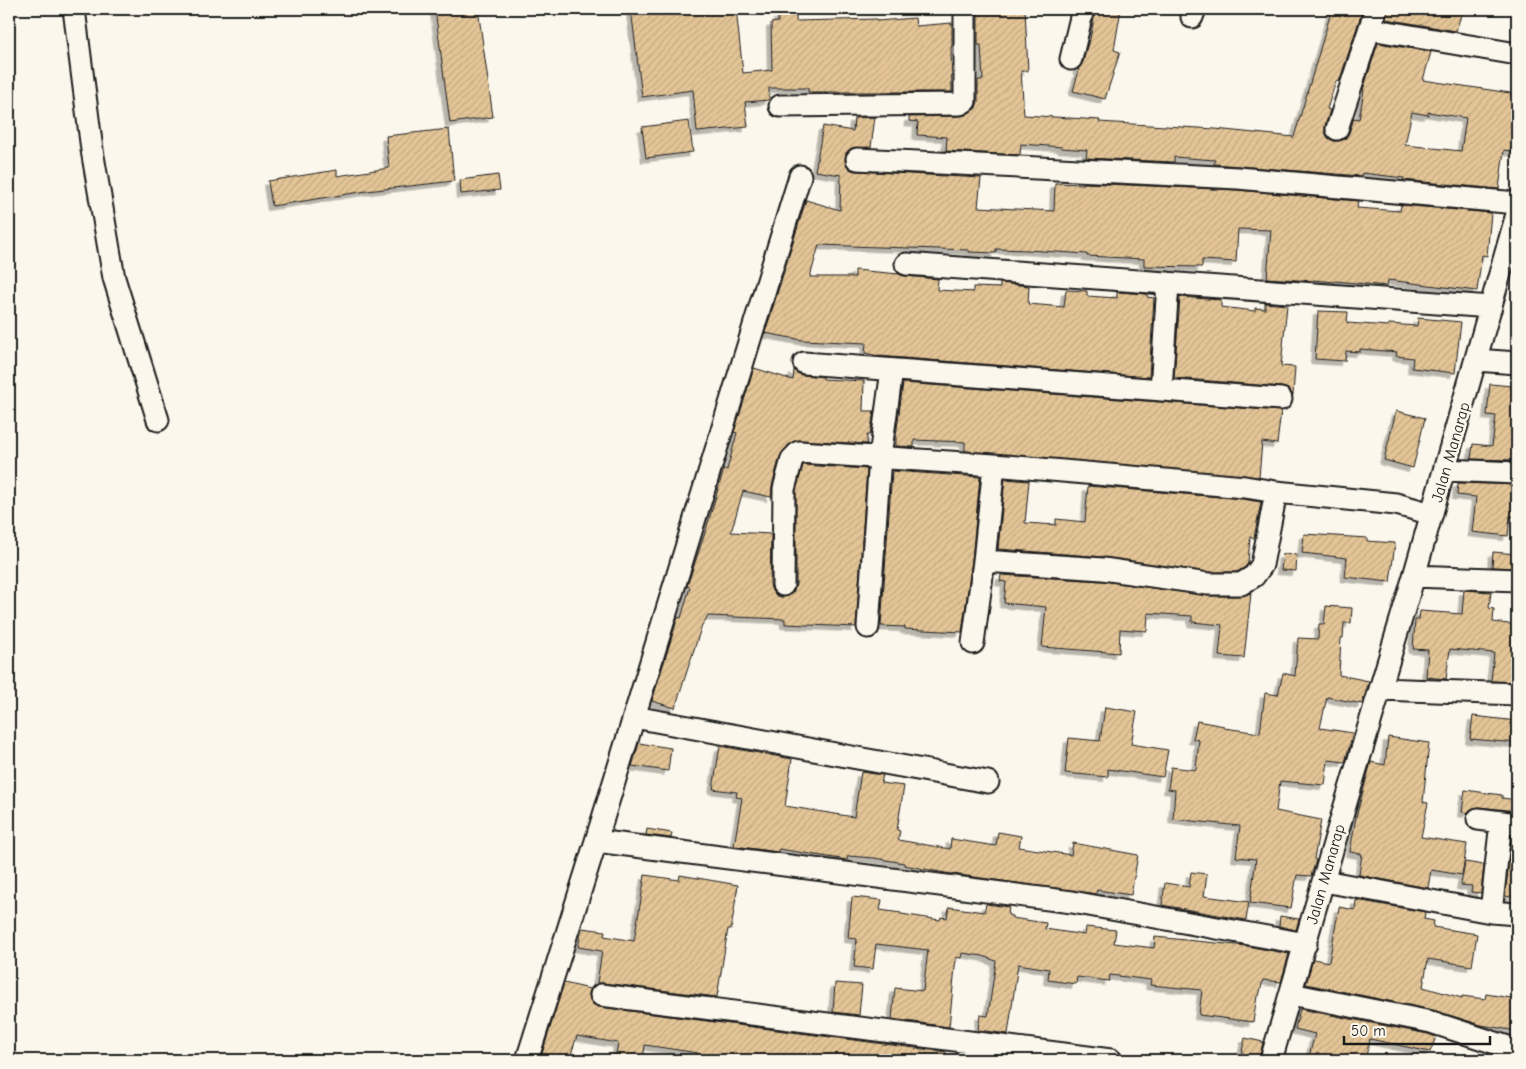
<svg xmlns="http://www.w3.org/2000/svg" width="1526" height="1069" viewBox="0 0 1526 1069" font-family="'Comic Neue',sans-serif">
<defs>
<pattern id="building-hatch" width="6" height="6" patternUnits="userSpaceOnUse" patternTransform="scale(1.25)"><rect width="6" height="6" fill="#e4c597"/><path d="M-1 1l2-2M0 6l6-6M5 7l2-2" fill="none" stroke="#c3a982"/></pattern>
<filter id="shadow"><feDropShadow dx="-4.5" dy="4.5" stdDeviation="0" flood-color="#0004"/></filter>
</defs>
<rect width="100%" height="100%" fill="#fbf7ec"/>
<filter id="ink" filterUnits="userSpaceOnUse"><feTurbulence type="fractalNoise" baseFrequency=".02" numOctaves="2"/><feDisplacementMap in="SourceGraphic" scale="10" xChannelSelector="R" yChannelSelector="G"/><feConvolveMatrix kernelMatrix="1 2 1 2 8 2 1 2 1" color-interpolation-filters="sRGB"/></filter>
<g filter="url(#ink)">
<path fill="url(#building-hatch)" stroke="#1c1c1c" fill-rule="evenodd" filter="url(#shadow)" d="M435,9h43l15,108 -43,6z
M631,9h105l7,64 29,-3 -1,-47 7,-1v-7l18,-1v7l81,-2v2l38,-3 1,8 36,-3v24h-1l1,45h-144v-4h-39v12l-24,2 3,25 -51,5 -4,-42 -51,7z
M991,9h34l3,62h-7l3,44 76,5 -1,2 116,7 79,8 38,-128h31l-24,73 -3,-1 -9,28 3,1 -5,16v6l3,6 6,3h5l6,-2 4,-6 5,-15 5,1 5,-29h-1l15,-47 53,9 -8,28 94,14v58l-13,-2 -5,39 -96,-9 1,-2 -42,-5v2h-2v1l-146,-12 1,-4 -41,-3v5l-88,-4 1,-8 -25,-2v-1l-41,-3 -1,11 -74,-4 1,-14 -30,-2 1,-13 -9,-1v-4l51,-1 6,-1 10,-7 2,-7v-21h5l-2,-35h-3v-33l13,-1zM1412,112l16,3v-3l38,6 -5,33 -56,-6z
M1096,9h25l-7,41 6,2 -15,47 -32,-8 6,-21 -2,-1 6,-7 5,-19 1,1z
M1388,9h75l-7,22 -70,-12z
M875,117l-4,30 -19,1 -6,5 -1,6 1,6 4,4 6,2 125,7 -3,29 76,4 1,-28 29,1v-1l153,7 121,11 -1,7 43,3 1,-6 90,8 -4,43 -5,-1 -5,36 -89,-11 -1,6 -52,-5v1l-22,-2v1l-46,-3 4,-48 -33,-1 -2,33 -34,-2v7l-58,-1v-7l-57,-3v-2l-59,-4 -32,-1v4l-27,-1v-2l-150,-5 -9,32h45v-7l44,4 6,2 33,3 -1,11 36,2v-5l27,1v-5l29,3 -1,18 36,3 2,-17 21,1v5l30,2v-6l30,2v3l7,1 -5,79 -271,-21 -13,-3 1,-10 -64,-3 -37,-7 41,-133 34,10 1,-35 -26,-4 8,-45 30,5 1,-13z
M689,121l4,31 -47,6 -4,-31z
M449,129l5,52 -87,10 -95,15 -4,-25 69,-11v6l52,-8 -3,-32z
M498,175l2,15 -39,4 -1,-14z
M1180,297l41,3v7l34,4v-3l10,1v-6l22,2 -6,61 14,1 -2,28 -5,-6 -6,-2 -108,-9z
M1318,311l30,1 -1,11 41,3 1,-2 28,2 1,-8 43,4 -6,51 -43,-5 1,-10 -17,-2 1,-4 -37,-3v3l-14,-1 -1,10 -30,-2z
M754,368l39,12 1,-10 9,5 20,2v2l41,2 -1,30h11l-4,24h-3v9l-67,-4 -10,3 -10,13 -8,30 -1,11 -28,-6 -12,41 40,2 -1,51 2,6 5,5 6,1 6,-1 4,-4 3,-7v-94l7,-26 64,4 -11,158 -71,-3v-5l-77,-3 -6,9 -27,83 -23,-7 26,-84 3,1 9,-31 -3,-1 18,-53 19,-64 3,1 10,-37 -3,-1z
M903,383l378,28 -4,33 -15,-2 -3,35 -294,-26v-9l-51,-2v7l-18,-1v-10z
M1490,384l22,2 -1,4 6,1v69l-46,-1 2,-15 19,2 4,-30 -9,-1z
M1396,411l29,7 -12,50 -29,-8z
M892,471l88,6 -8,83 -10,72 -57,-3v-2l-24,-1z
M1005,479l24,2 -4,42 31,2v-6l29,3 3,-36 155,13 18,3 -7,36 -4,-1 -2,26 -3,4 -8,5h-28l-104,-15 -107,-8z
M1458,483l59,2v32l-7,-1 -2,20 -36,-4 4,-35 -19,-2z
M1304,534l63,4v3l28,2 -5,39 -45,-5 2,-19 -45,-5z
M1493,552l24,2v14l-25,-1z
M1283,554l14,1 -1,16 -15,-1z
M1001,575l101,6 106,15h33l10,-3 -7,65 -25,-2 3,-31 -30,-3v-6l-44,-3 -1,18 -27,-2 -1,24 -77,-6 4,-40 -42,-4 2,-21 -6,-1z
M1464,590l27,2 -2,16 5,1 -1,13 24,3v57l-26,-1 3,-28 -44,-4 -4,30 -20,-2 2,-27 -15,-1 2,-29h4l1,-9 42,3z
M1326,606l26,2 -1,15h-7l-1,15h-2l-2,37 30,6 -7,23 -35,-7 -7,31 33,5 -8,29 -17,-2 -3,25 -45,-4 -4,30 45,9 -7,39 2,1 -5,16 -14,-1 -6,33 -41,-5 6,-44 -20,-2 4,-31 -67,-7 2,-29 -7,-1 3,-22 25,3 3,-30 -6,-1 4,-18 27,5v2l36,5 5,-40 13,2 5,-22 12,3 3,-38 20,1 1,-15h5z
M1105,707l32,5 -6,32 37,6 -5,27 -55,-8v8l-43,-4 4,-35 31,3z
M1473,716l44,5v22l-47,-4z
M1388,737l41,6 -6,59 5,1 -7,34 46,7 -5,31 -31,-5 -3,18 -69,-13 3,-21 -12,-2 6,-35 15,-55 14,3z
M639,743l32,5 -3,23 -36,-5z
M720,746l72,13 -7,47 69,11 7,-45 22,3 -2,8 23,3 -7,44 3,1 -2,9 52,9 1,-10 45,7 2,-14 23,4 -2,11 52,8 2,-12 65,12 -7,40 -34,-5 -1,4 -151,-21 -41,-8v-2l-30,-5 -26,-2 -1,4 -68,-11 -1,3 -44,-6 8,-48 -6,-1 1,-5 -24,-3z
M1465,790l37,5v3l15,2v11l-38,-4 -6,1 -6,5 -5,-1z
M647,829l25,4 -1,5 -25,-3z
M1512,836h5v30l-4,31 -8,-1z
M1465,862l19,3 -3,28 -10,-1 1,-6 -11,-1z
M1191,872l16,2 -3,22 45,6 -3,18 -84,-15 3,-22 24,4z
M645,875l34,5 1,-5 58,10 -7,44h-3l-11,68 -114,-14h-6l5,-32 -24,-4 4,-19 23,3 -1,5 30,5z
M852,897l30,3 -2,10 21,3v1l39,6 1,-3 6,1 2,-11 35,5 2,-8 23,3 -1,8 4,1v2l34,5 -1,6 40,6 1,-8 30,3 -2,13 40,5 1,-11 92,9 42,8 -8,28 -18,-2 -4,16h-2l-4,26 -54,-7 3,-25 -52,-5 1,-5 -41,-5 -1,6 -32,-4 -1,7 -28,-4 1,-11 -31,-5 -10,70 -30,-4 2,-15 8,1 8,-55 -13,-5 -21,-3 -1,5 -5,-1 -7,70 -57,-8 3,-31 28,3 5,-41 -52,-6 -3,25 -19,-2 3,-28 -9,-1z
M1356,900l69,12 -1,7 10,2 -1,6 44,7 -5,32 -44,-7 -5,28 39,11v-2l23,3 1,-5 31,5v32l-36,-6 -48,-15 -127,-26 7,-25 16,3 10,-55 16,3z
M1280,916l19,3 -3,11 -17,-4z
M564,983l26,6 -1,5 1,6 4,5 5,2 347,45 -1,8h-249l2,-7 -53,-8 -2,15h-28l3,-17 -41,-7 -8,24h-29z
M835,983l27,2 -3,30 -26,-3z
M1300,1009l128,25 8,3 -6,15 -60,-13 -5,21h-57l7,-26 -20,-5z
M1245,1038l18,4 -4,18h-19z"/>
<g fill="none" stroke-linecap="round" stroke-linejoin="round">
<g stroke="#1c1c1c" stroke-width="25">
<path id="street" d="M74,9l18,141 22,128 44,142
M1192,17l3,-8
M1370,29l147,25
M1071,59l12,-50
M780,106l180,-2 5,-3v-92
M1337,129l39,-120
M857,159l381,19 279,25
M906,264l585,43
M1476,360l41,3
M804,363l477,36
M1161,390l7,-107
M1445,470l72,3
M984,561l119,8 105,15h33l13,-8 8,-11 14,-73 120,12 36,10
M1414,576l103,4
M783,585l1,-96 8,-30 7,-7 195,13 251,22 31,5
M868,627l12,-170 12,-87
M973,643l11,-82 10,-96
M1380,689l137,5
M634,717l354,65
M1478,819l39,5
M596,841l476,61 234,42
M1324,881l167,31 26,2
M1491,912l10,-90
M1291,994l140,28 86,28
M601,995l510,65
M527,1060l69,-219 204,-665
M967,1060l4,-18
M1271,1060l76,-261 67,-223 103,-362"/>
</g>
<use href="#street" stroke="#fbf7ec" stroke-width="21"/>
</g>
</g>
<g text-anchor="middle" stroke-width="5" stroke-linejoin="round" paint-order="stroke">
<g font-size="16" fill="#1c1c1c" stroke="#fbf7ec">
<text transform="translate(1450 452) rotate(-74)" y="6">Jalan Manarap</text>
<text transform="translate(1325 874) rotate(-74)" y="6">Jalan Manarap</text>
</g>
</g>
<rect width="1526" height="1069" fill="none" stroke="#fbf7ec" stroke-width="30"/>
<rect x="15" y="15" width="1496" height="1039" fill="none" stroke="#1c1c1c" stroke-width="2" filter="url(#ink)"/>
<path d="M1344 1036v8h146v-8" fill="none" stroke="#1c1c1c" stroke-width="2.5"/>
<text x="1351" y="1036" font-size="15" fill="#1c1c1c" stroke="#fbf7ec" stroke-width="4" paint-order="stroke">50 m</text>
</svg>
